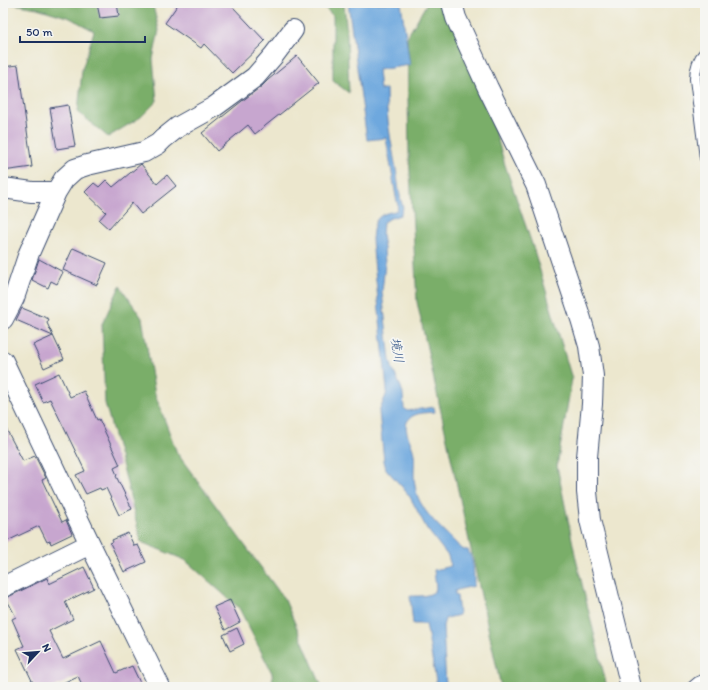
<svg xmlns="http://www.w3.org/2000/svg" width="708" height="690" viewBox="0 0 708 690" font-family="Itim,'Klee One',sans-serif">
<rect width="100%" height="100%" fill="#f6f6f2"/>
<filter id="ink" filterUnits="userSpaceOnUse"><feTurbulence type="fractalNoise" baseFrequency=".025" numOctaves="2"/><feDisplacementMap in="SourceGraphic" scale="8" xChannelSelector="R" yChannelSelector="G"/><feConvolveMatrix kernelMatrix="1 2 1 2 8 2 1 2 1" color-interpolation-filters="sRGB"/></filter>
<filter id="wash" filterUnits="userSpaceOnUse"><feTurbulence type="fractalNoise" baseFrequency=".012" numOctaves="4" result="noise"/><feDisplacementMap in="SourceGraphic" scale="16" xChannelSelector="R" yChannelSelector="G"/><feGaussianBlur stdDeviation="0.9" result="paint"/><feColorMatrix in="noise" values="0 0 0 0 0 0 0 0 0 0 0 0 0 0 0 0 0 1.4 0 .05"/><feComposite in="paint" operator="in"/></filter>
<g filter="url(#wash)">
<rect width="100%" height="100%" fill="#ece7ce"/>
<path fill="#7aae69" stroke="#4a6e64" d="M8,3h147l-2,3 6,24 -6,29 4,42 -16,16 -33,20 -30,-25 4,-42 12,-39 -24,-13 -33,-10z
M320,3h24l3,32 2,58 -16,-12v-65z
M427,3h32l46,162 29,85 38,129 -15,87 19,93 31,128h-106l-84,-385 -8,-148 -2,-117z
M120,286l22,32 13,76 22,59 108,147 37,87h-49l-1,-14 -33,-65 -54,-48 -44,-18 -17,-71 -19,-68 -3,-79z"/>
<path fill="#6ea8de" stroke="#446c9e" d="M348,3h53l9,62 -32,5 2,20 6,-1c0,27 5,53 10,80 2,13 3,26 7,39l-3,7c-6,2 -11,3 -17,7l-1,13 2,13 1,16 -3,28 8,68 3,10 8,17 2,7 1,14 3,3 27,-4 1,5c-10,1 -23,0 -28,10 -4,8 6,23 7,32 1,6 0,13 0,19 0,10 2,23 8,32 6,12 25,29 35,39 3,5 5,6 11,6 6,11 6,24 6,36 -6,2 -13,2 -19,5v4l2,1 2,19 -12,3 -2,1 -2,7 3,61h-9l-11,-63h-13l-3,-28c9,0 18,1 25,-5l1,-3 -2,-18 17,-4 -3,-10 -21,-27 -17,-32 -7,-9 -17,-19 -2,-8 -5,-49 7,-17 1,-5 -15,-150c1,-10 1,-21 12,-26 5,-2 9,-2 13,-4l1,-5 -2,-8 -10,-59 -19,2z"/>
<g id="blocks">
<path fill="#c7a6cf" d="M104,3h13l2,13 -19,2 -3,-14z
M179,3h47l7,4 32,34 -33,32 -28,-29 -3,4 -36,-25z
M297,56l22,27 -64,51 -7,-9 -31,26 -15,-18 40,-32 20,-15 6,-6z
M18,65l14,102 -29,4v-104z
M68,105l7,41 -18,3 -7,-41z
M141,164l16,20 10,-9 9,11 -35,28 -9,-11 -23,26 -10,-9 7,-8 -21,-20 9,-9 5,4 7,-7 7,7z
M73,248l34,15 -10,22 -34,-15z
M39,259l24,13 -6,12 -6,-3 -3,7 -16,-8z
M22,308l27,11 -2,4 17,36 -20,9 -11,-23 20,-9 -37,-16z
M59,373l11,24 14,-6 13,29 2,-1 21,46 -6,3 3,7 -1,1 16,33 -13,6 -13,-27 -5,2 -1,-2 -14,6 -10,-19 9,-4 -35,-72 -7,3 -8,-18z
M3,423l20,38 12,-5 11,22 -4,2 20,42 4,-2 6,14 -21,10 -1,-3 -3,1 -8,-16 -36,17z
M128,533l6,13 4,-1 8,17 -22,10 -14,-29 3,-1 -1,-2z
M84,567l10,21 -29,14 8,17 -24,12 14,28 38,-18 15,32 16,-7 10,21h-59l-5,-11 -24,11h-19l-18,-38 7,-3 -12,-27 4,-2 -10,-19 41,-20 2,6z
M230,600l10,22 -15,8 -11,-23z
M237,628l7,16 -14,7 -7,-16z"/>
</g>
</g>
<g filter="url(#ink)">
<use href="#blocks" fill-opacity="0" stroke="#3a4b6f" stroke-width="1"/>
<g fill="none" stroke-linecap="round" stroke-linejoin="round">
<g stroke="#3a4b6f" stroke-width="12">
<path id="lane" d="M705,52c-7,7 -10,16 -10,27l10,79
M692,687l6,-5 7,-3"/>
</g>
<g stroke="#3a4b6f" stroke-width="22">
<path id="street" d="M452,3l4,15 32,70 48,97 45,134 8,27 4,30 -1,28 -5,53v35l3,28 41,167
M3,188l29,4h24
M3,319l11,-21 15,-45 27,-61 8,-13 11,-10 12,-4 57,-13 14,-8 5,-5 15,-12 36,-20 41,-30 19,-22 19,-25
M3,361l87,183 70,143
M3,587l87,-43"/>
</g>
<use href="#lane" stroke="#fff" stroke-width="10"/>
<use href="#street" stroke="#fff" stroke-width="20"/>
</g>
</g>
<g text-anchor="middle" stroke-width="3.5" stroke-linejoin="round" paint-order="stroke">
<g font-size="13" font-style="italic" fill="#38598b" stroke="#f6f6f2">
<text transform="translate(398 350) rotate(81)" y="5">境川</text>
</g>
</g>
<rect width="708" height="690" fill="none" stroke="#f6f6f2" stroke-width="16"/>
<g transform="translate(38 652) rotate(64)" stroke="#f6f6f2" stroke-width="3" paint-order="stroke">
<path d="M0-3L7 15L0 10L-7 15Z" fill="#1b2f5e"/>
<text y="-6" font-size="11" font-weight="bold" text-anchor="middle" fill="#1b2f5e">N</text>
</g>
<path d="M20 36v6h125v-6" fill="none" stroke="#1b2f5e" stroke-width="2"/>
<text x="26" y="36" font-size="12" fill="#1b2f5e" stroke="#f6f6f2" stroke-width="3" paint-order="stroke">50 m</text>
</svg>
